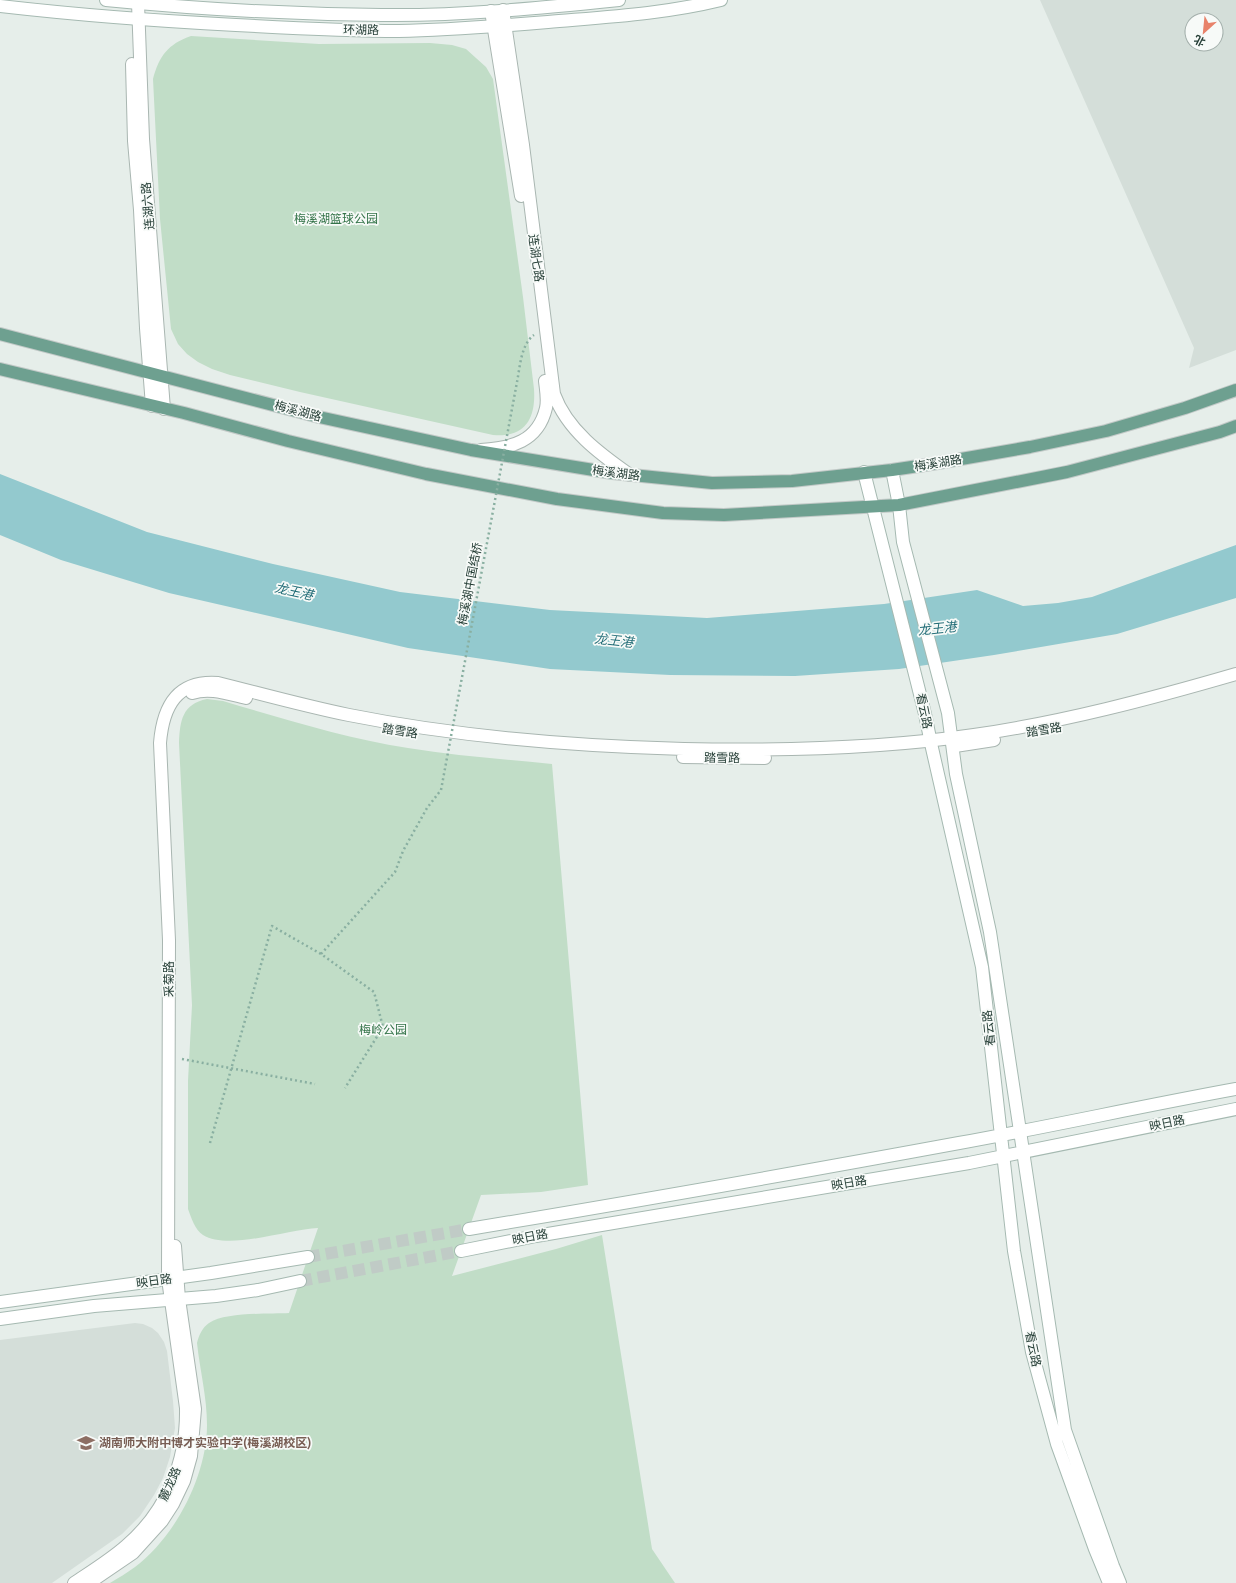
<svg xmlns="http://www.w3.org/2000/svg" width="1236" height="1583" viewBox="0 0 1236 1583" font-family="Ubuntu,'Noto Sans SC',sans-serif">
<rect width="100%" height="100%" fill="#e6eeea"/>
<path fill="#d4ded9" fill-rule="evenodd" d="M1040,0h196v350l-47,18 5,-20zM1192,20h24v24h-24z
M135,1323l8,1 9,4 6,5 6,9 3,9 6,50 2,27 -5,29 -7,21 -9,17 -14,21 -18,18 -70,49h-52v-243z"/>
<path fill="#c1ddc7" d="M191,36l128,8 111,-1 22,2 14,4 20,18 7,12 30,218 11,92c2,30 -9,49 -41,46l-193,-43 -70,-17 -18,-6 -14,-7 -11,-8 -9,-10 -7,-15 -11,-110 -7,-140c6,-23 15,-35 38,-43z
M207,699l16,2c61,18 122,37 185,47 48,8 96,11 144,16l36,421 -47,7 -60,3 -29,81 104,-27 46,-14 50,314 23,34h-565c8,-5 17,-10 25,-16 41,-31 72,-92 72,-142 0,-28 -7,-54 -10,-82 2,-8 5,-15 12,-20 16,-11 60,-9 80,-10l29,-85c-30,1 -89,23 -115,7 -8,-5 -12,-18 -15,-26v-128l4,-76 -13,-262c1,-22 3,-39 28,-44z"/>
<path fill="#93c9ce" d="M0,474l147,58 126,32 127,28 150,18 157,8 177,-14 93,-14 46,16 35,-3 34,-6 144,-52v53l-119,36 -123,21 -95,14 -104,7 -125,-1 -120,-6 -142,-21 -239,-55 -108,-33 -61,-25z"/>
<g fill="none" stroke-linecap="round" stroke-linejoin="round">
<path stroke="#c0cbc6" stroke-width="12" stroke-dasharray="12 6" stroke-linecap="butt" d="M308,1257l161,-28
M300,1281l161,-30"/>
<g stroke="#a9b6b1" stroke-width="14">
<path id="tertiary" d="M138,3l5,136 21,270
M503,10l20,135 31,249c13,36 46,60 76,81
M491,11l30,185
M132,64l2,77 6,69 6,118 6,78
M481,450c30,-2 57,-8 65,-42 2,-8 0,-18 -1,-27
M192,693c18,-6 36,1 54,5
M955,746l39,-6
M683,757l82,1
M74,1583c18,-12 36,-23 52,-37 41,-35 61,-85 60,-138l-18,-129 1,-339 -9,-197c3,-37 17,-63 58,-60 44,11 87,23 131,32 110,22 223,31 335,34 97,2 194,0 290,-14 89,-13 176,-36 262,-61
M89,1583l44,-30 29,-32 11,-17 11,-23 7,-25 4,-47 -16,-110 -4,-53"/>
</g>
<g stroke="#a5b9b1" stroke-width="14">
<path id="secondary" d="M106,0c91,9 184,14 275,15 80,1 159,-7 238,-15
M0,6c78,9 157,15 236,19 54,3 109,6 163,6 50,-1 100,-5 149,-9 58,-5 116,-8 173,-22
M892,470l7,35 4,37 45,171 8,61 34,158 75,498 48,136 7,17
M864,472l61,242 7,34 50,219 32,284 18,101 25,92 38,105 14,34
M469,1229c163,-27 327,-56 490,-86 93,-17 184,-37 277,-54
M461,1251l75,-15 433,-73 267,-54
M0,1302l211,-29 97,-16
M0,1319l94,-13 122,-10 42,-6 42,-9"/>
</g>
<g stroke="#c2c9c7" stroke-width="14">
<path id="primary" d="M0,334l319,83 152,33 141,23 100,10 80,-2 100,-11 46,-7 92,-16 76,-16 79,-23 51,-18
M0,369l184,44 104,28 138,33 131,25 106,14 61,2 175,-10 168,-33 153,-40 16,-6"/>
</g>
<path stroke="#89afa1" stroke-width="2.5" stroke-dasharray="2 3" stroke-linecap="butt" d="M517,382c3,-15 4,-38 17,-47
M321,954l74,-82 8,-21 24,-43 14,-18
M182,1059l133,25
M210,1143l62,-217 49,28 53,38 9,35 -38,61"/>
<use href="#tertiary" stroke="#fff" stroke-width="12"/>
<use href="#secondary" stroke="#fff" stroke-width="12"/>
<use href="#primary" stroke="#6ea090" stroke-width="12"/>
<path stroke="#89afa1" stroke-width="2.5" stroke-dasharray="2 3" stroke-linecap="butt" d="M441,790l76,-408"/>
</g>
<defs>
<g id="school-bare" transform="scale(1.38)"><path d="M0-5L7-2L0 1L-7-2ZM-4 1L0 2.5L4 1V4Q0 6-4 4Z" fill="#8d6e63" stroke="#f7faf8" stroke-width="2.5" paint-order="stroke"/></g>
</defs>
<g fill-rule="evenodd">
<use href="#school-bare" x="86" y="1443"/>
</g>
<g text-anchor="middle" stroke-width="3.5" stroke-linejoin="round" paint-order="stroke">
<g font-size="12" fill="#263f37" stroke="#f7faf8">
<text transform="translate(361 30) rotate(1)" y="4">环湖路</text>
<text transform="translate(148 206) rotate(-95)" y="4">连湖六路</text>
<text transform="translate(536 258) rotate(82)" y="4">连湖七路</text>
<text transform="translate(298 411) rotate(15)" y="4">梅溪湖路</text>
<text transform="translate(938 463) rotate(-9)" y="4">梅溪湖路</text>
<text transform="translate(616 473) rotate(7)" y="4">梅溪湖路</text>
<text transform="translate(470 584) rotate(-79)" y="4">梅溪湖中国结桥</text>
<text transform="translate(924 711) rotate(78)" y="4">看云路</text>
<text transform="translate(1044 730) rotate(-10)" y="4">踏雪路</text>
<text transform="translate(400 731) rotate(9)" y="4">踏雪路</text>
<text transform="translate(722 758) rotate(1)" y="4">踏雪路</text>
<text transform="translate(169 979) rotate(-90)" y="4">采菊路</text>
<text transform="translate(989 1028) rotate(-96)" y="4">看云路</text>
<text transform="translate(1167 1123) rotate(-12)" y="4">映日路</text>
<text transform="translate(849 1183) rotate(-10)" y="4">映日路</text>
<text transform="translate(530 1237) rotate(-11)" y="4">映日路</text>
<text transform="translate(154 1281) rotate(-8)" y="4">映日路</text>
<text transform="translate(1033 1349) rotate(78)" y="4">看云路</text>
<text transform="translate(170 1484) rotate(-66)" y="4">麓龙路</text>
</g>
<g font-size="12" fill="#337348" stroke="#f7faf8">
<text x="336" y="223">梅溪湖篮球公园</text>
<text x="383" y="1034">梅岭公园</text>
</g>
<g font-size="12" font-weight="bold" fill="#785e54" stroke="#f7faf8" text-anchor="start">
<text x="99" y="1447">湖南师大附中博才实验中学(梅溪湖校区)</text>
</g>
<g font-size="13" font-style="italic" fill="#246e78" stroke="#f7faf8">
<text transform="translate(294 591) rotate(12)" y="5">龙王港</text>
<text transform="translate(937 628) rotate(-6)" y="5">龙王港</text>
<text transform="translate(614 640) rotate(6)" y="5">龙王港</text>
</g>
</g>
<g transform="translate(1204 32) rotate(207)"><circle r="19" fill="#f7faf8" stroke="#a3afab"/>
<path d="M0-3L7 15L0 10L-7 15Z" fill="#e8826a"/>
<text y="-6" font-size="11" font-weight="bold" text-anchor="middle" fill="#263f37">北</text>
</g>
</svg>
